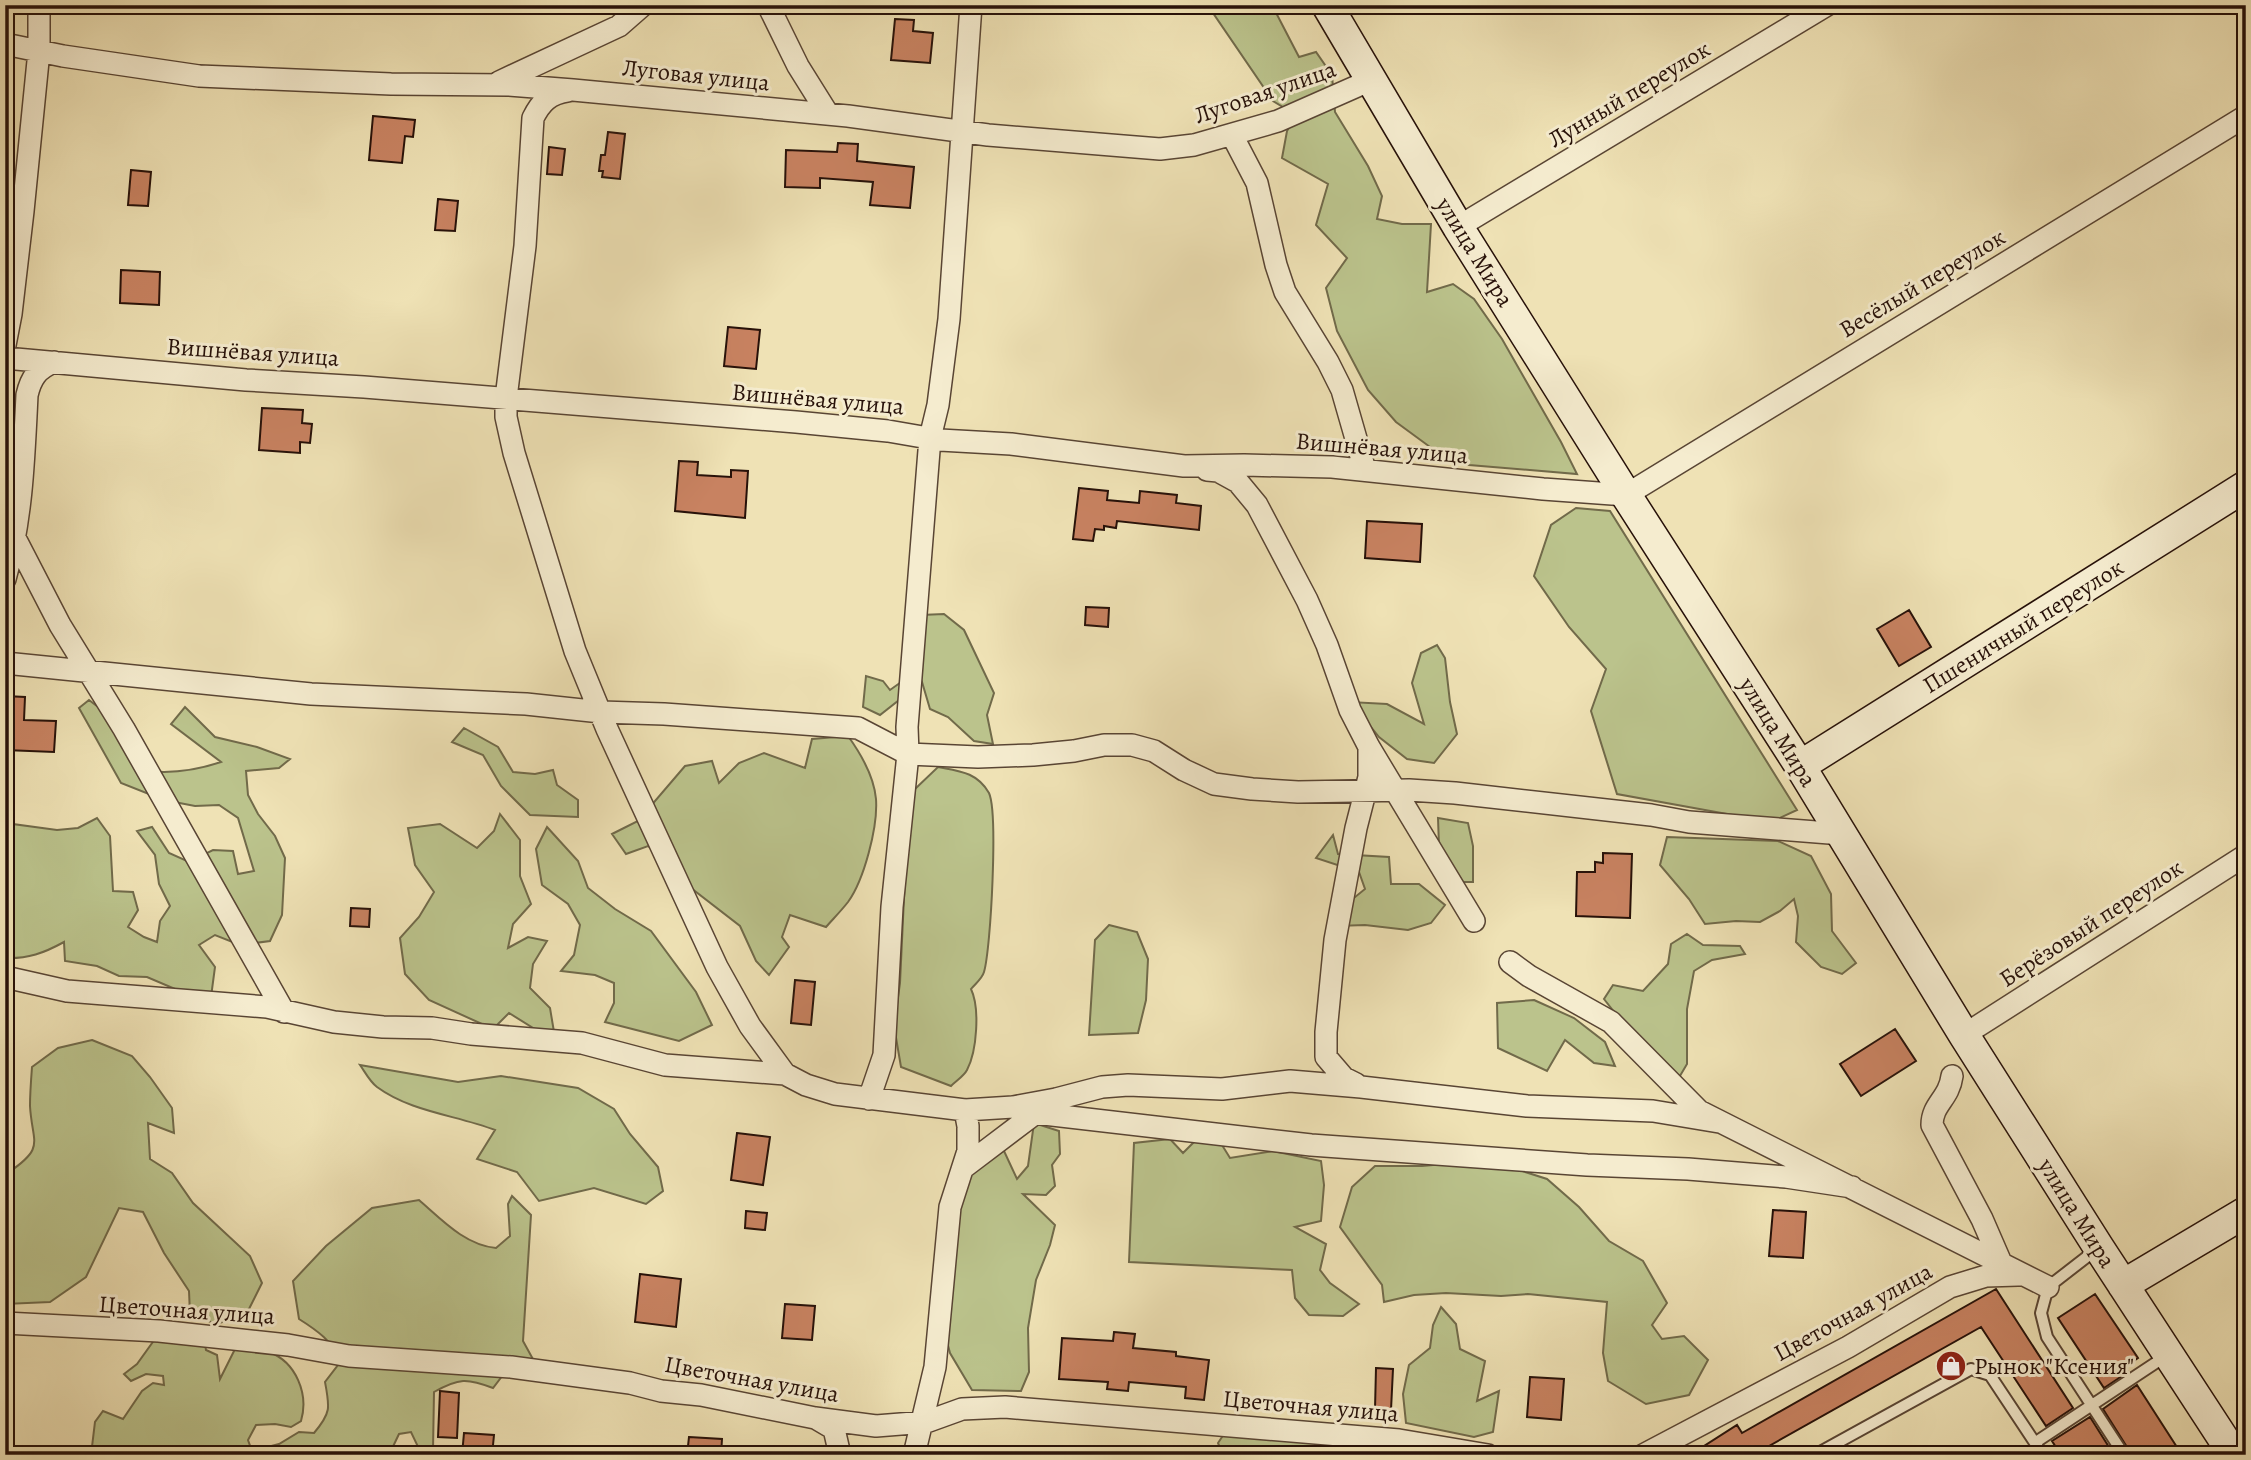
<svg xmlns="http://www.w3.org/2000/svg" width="2251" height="1460" viewBox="0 0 2251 1460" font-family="Alegreya,serif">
<rect width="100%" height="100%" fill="#efe2b5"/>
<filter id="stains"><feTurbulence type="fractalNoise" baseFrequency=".00286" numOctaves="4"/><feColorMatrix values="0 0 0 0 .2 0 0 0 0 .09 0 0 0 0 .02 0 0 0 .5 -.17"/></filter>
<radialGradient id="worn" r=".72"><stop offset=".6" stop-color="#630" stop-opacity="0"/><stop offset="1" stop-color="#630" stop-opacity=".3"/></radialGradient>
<path fill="#bbc38c" stroke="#716a4a" stroke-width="2" d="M1216,5h56l27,52 17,-5 16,23 3,37 33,54 14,30 -5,23 25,5h29l-4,68 26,-8 21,15 28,40 59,103 16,32 -108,-9 -39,-18 -34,-25 -28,-32 -31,-59 -11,-43 21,-30 -31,-33 12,-41 -46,-26 5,-27 9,-16 -23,-14 -62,-91z
M1576,508l34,3 187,299 -26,12 -154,-28 -26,-83 15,-42 -37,-42 -35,-51 17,-51z
M944,614l20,16 30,63 -7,22 6,29 -19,-3 -26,-24 -18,-8 -8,-27 -42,33 -17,-8 3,-31 17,5 7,9 21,-15 10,-60z
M1437,645l8,13 5,44 7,32 -23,29 -27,-4 -28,-22 -28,-35 36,2 37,20 -12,-41 9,-30z
M89,700l17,13 42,58c26,3 49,-1 73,-9l-50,-38 14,-17 30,30 42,10 33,12 -11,9 -33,3 2,24 10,19 17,22 10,22 -3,57 -12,26 -30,4 -25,-10 -16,10 16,22 -4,30 -36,-8 -28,-12 -28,-1 -22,-10 -32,-5 -1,-19c-20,11 -36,17 -59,16v-135l52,7 21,-2 19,-10 13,18 3,55 20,1 5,18 -10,17 16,10 13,5 3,-21 10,-15 -11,-22 -4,-29 -18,-24 15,-4 17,26 20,9 24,-12 20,1 5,23 16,-3 -16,-53 -19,-13 -24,1 -31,-6 -43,-17 -42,-75z
M464,728l34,19 15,25 22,2 18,-4 4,15 21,15v17l-48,-2 -29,-29 -18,-31 -31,-13z
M848,736c13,18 26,40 28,63 2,28 -12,81 -28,103 -7,9 -15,17 -22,25l-36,-12 -8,22 7,10 -20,28 -13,-14 -16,-35 -49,-38 -16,-22 -27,-20 -22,8 -14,-20 26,-13 47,-55 27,-5 7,22 20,-20 25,-10 41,15 7,-29z
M938,767c21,4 39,5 51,26 9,20 2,155 -5,179 -2,7 -9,12 -13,17 9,19 6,62 -4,81 -3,6 -11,11 -16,16l-50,-19 -7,-41 6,-43 6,-128 9,-66z
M500,814l20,26v36l11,28 -18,20 -5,24 20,-11 19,4 -14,23 -3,24 20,20 4,24 -16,-1 -29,-18 -16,16 -64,-29 -24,-26 -5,-36 19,-21 15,-25 -19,-27 -7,-37 32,-4 37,24 17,-17z
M1438,818l30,5 5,23v36h-10l-24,-36z
M547,827l31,34 10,27 27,21 36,22 45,61 16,33 -33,16 -74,-19 9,-19v-20l-19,-8 -34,-4 13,-16 6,-30 -12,-21 -26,-19 -6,-36z
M1333,835l5,19 51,3 2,27h28l26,21 -14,18 -23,7 -43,-5 -28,1 7,-20 21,-17 -6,-17 -43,-14z
M1667,837l111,4 33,15 20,38 1,37 24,32 -14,11 -21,-7 -25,-25 2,-26 -4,-17 -14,12 -20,11 -24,-1 -31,3 -16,-25 -29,-34z
M1109,925l28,7 11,27 -2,41 -8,33 -49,2 6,-95z
M1687,934l16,11 37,1 5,8 -33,6 -18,11 -7,38v55l-10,17 -41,-41 -32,-41 9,-14 30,6 25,-27 3,-20z
M1534,1000l40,18 31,24 10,24 -21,-3 -29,-23 -18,31 -49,-23 -1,-45z
M92,1040l40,16 18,21 22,31 2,25 -26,-10 2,36 22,14 21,30 57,53 12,27 -16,32 -30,9 -26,-10 -1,-23 -25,-38 -21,-41 -24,-4 -33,69 -36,25 -45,2v-135l4,3c37,-25 23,-29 21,-66 0,-13 1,-26 2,-39l26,-19z
M360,1065l98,17 43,-6 77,12 36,21 16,25 28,33 5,24 -17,13 -52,-16 -55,13 -22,-29 -40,-13 18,-29c-39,-15 -84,-18 -118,-43 -7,-5 -12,-15 -17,-22z
M1034,1123l25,8 1,23 -8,11 3,21 -9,9 -23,-1 32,31 -5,20 -14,35 -8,48 1,44 -8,19 -49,-1 -22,-37 -11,-42 29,-140 20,-21 16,1 13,28 11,-13z
M1200,1136l22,9 8,13 43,-7 48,10 3,24 -3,36 -26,6 31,17 -6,26 10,13 29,21 -16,12 -34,-1 -14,-17 -3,-28 -163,-8 5,-119 36,-4 13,14z
M1488,1160l59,19 32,28 30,34 34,20 24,42 -15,22 10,14 22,-3 24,24 -19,35 -43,9 -38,-23 -5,-28 4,-51 -79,-8 -27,2 -55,-3 -32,2 -30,7 -2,-17 -42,-58 12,-40 23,-21h47z
M512,1196l19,19 -8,126 11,20 -31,14 -10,13c-26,-10 -34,-10 -59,4l-1,58 -13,1 -9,-19 -12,2 -10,21h-298l4,-33 8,-11 20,8 19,-28 11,-8 11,2 -1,-9 -17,-2 -15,7 -7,-7 13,-10 18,-25h49l2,11 11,5 3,24 15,-30c11,1 24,0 34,3 27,10 40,42 32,69l-10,6 -16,-3 -19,1 -8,15 4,11 27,-7 20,-12 15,1c17,-20 16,-25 11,-51l16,-21c-9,-20 -23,-30 -42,-42l-6,-38 33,-35 46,-38 47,-8c23,20 46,45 77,48l14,-12 -2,-32z
M1441,1307l15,17 4,25 25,12 -8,40 22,-10 -6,41 -19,5 -68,-14 -3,-29 6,-29 21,-17 3,-23z
M1226,1431l109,9 92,15h-204l-5,-12z"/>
<path fill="#c88261" stroke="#271109" stroke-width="2" d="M895,19l19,1 -1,11 20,2 -3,30 -39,-3z
M373,116l42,4 -2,17 -8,-1 -3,27 -33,-3z
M608,132l17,2 -5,45 -18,-2 1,-6h-4l2,-16h4z
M838,143l20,1 -1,17 57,6 -4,41 -40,-3 3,-23 -53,-4v10l-35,-1 1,-37 51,2z
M549,147l16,2 -3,26 -15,-1z
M131,170l20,2 -3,34 -20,-1z
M438,199l20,2 -3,30 -20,-1z
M121,270l39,2 -1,33 -39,-2z
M728,327l32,3 -4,39 -32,-3z
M262,408l41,2 -1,13 10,1 -2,19 -10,-1v11l-41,-3z
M679,461l19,1 -1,13 34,2v-7l17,1 -3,47 -70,-7z
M1079,488l29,3 -1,9 32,3 1,-12 37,4 -1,8 25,3 -2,24 -82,-9 -1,7 -12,-2v4l-9,-1 -2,12 -20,-2z
M1367,521l55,3 -2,38 -55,-4z
M1086,607l23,1 -1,19 -23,-2z
M1909,610l22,37 -32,19 -22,-37z
M5,696l20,1 -1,23 32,1 -2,31 -49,-2z
M1603,853l29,1 -2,64 -54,-2 1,-44h18v-10l8,1z
M351,908l19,1 -1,18 -19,-1z
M795,980l20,2 -4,43 -20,-2z
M1895,1029l21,32 -55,35 -21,-32z
M737,1133l33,4 -7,48 -32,-5z
M1773,1210l33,2 -3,46 -34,-2z
M746,1211l21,2 -2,17 -20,-2z
M640,1274l41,5 -5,48 -41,-5z
M1996,1289l77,119 -27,18 -65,-99 -228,128h-63l47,-30 5,8z
M2095,1294l43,64 -13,9 3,5 -24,16 -46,-70z
M785,1304l30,2 -3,34 -30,-2z
M1114,1332l21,2 -2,14 43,4v4l33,4 -5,40 -19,-2 1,-11 -57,-5 -1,9 -21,-2 1,-7 -49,-3 3,-41 51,3z
M1376,1368l17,1 -2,41 -16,-1z
M1530,1377l34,2 -3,41 -34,-3z
M2137,1385l45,70h-50l-29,-46z
M440,1391l19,2 -2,45 -19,-1z
M2090,1417l24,38h-53l-9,-14z
M464,1433l30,2 -2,20h-30z
M689,1437l33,2 -1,16h-34z"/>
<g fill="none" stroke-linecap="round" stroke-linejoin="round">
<g stroke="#594534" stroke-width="14">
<path id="lane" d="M2097,1249l-49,38 -7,26 6,24 77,118
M2036,1442l130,-86
M1815,1455l156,-86 19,6 53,80"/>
</g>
<g stroke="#594534" stroke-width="24">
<path id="street" d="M768,5l30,61 30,48
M5,44l58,12 136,20 192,8 118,1 64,5 275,26 140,19 172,14 34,-4 84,-24 93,-41
M499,82l120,-56 24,-21
M568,91c-19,3 -27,11 -35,27l-8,128 -19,152v19l8,36 61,198 32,78 110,238 33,59 35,48
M1232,135l25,48 19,82 9,27 43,70 14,28 23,80
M1458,227l369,-222
M5,345l6,-31 12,-103 16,-160v-46
M5,358l241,22 118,7 432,35 92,9 52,9 71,4 173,22 60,-1 88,2 211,22 83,6 620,-379
M1207,470l11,1 20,11 19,23 50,95 20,45 23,65 19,37 105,174
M15,538l45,87 64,104 160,283
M5,579c17,-60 19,-122 22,-184 4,-17 10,-26 27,-33
M5,663l306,31 215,10 75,8 63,2 194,14 50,26 70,3 55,-2 41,-4 30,-6h28l22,6 30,19 30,14 38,5 46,3 111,-2 46,3 196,22 38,7 153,12
M1510,962l19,14 82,46 88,89 349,176
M5,977l62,14 200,16 67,15 49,5 49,1 39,6 111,9 83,22 120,9 21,11 29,9 130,16 48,-3 43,-8 46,-12 26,-2 94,4 68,-8 71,6 166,19 126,5 66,11
M1964,1035l282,-180
M1952,1076c-3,23 -20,28 -20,49l50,94 20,46
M1356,1084l-12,-6 -18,-21v-25l9,-92 21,-112 13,-51v-30
M869,1099l15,-44 8,-148 16,-153 -1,-27 23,-289 8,-33 11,-86 22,-314
M1035,1113l276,32 276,20 101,4 98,8 66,10
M963,1168l82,-62
M5,1323l154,8 129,14 61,11 162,11 119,16 31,8 40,4 114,23 61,8 50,-4 36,-13 43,-2 394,33 89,15
M817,1419l17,10 6,26
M914,1455l21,-88 15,-160 18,-56v-25l-3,-16
M1643,1455l205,-108 102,-60 36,-11 32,-1"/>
</g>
<g stroke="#271109" stroke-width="33">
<path id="secondary" d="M1327,5l131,222 168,268 174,271 164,269 135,213 135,207
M1800,766l446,-280
M2123,1285l123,-73"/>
</g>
<use href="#lane" stroke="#f5eccf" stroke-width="10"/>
<use href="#street" stroke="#f5eccf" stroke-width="21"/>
<use href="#secondary" stroke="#f5eccf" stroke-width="30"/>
</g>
<defs>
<g id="shop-disc" transform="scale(1.575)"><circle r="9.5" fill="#8f2418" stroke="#f5eccf"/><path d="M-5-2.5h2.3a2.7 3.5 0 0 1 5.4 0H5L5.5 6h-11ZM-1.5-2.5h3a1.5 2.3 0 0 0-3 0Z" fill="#fff"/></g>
</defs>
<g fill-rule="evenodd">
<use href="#shop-disc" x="1951" y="1366"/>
</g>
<g text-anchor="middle" stroke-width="6" stroke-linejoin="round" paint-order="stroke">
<g font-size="24" fill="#271109" stroke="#f5eccf">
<text transform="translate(696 75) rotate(6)" y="8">Луговая улица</text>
<text transform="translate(1265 92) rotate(-19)" y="8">Луговая улица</text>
<text transform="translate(1629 94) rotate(-31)" y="8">Лунный переулок</text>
<text transform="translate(1475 252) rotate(58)" y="8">улица Мира</text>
<text transform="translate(1922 283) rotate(-31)" y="8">Весёлый переулок</text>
<text transform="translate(253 352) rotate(4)" y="8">Вишнёвая улица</text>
<text transform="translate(818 399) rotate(5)" y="8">Вишнёвая улица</text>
<text transform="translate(1382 448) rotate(5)" y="8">Вишнёвая улица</text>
<text transform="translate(2023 626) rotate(-32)" y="8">Пшеничный переулок</text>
<text transform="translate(1778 732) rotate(58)" y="8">улица Мира</text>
<text transform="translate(2091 923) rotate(-33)" y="8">Берёзовый переулок</text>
<text transform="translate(2077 1213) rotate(58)" y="8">улица Мира</text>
<text transform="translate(187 1310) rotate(4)" y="8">Цветочная улица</text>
<text transform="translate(1853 1312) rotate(-29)" y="8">Цветочная улица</text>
<text transform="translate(752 1379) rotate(10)" y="8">Цветочная улица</text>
<text transform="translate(1311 1406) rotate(5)" y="8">Цветочная улица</text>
</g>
<g font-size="24" fill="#271109" stroke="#f5eccf" text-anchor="start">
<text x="1974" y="1374">Рынок "Ксения"</text>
</g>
</g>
<rect width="2251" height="1460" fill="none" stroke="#efe2b5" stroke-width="28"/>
<rect x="7" y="7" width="2237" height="1446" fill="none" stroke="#271109" stroke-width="3.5"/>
<rect x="14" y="14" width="2223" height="1432" fill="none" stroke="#271109" stroke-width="2"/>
<rect width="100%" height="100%" filter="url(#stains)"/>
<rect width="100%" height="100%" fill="url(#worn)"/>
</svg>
